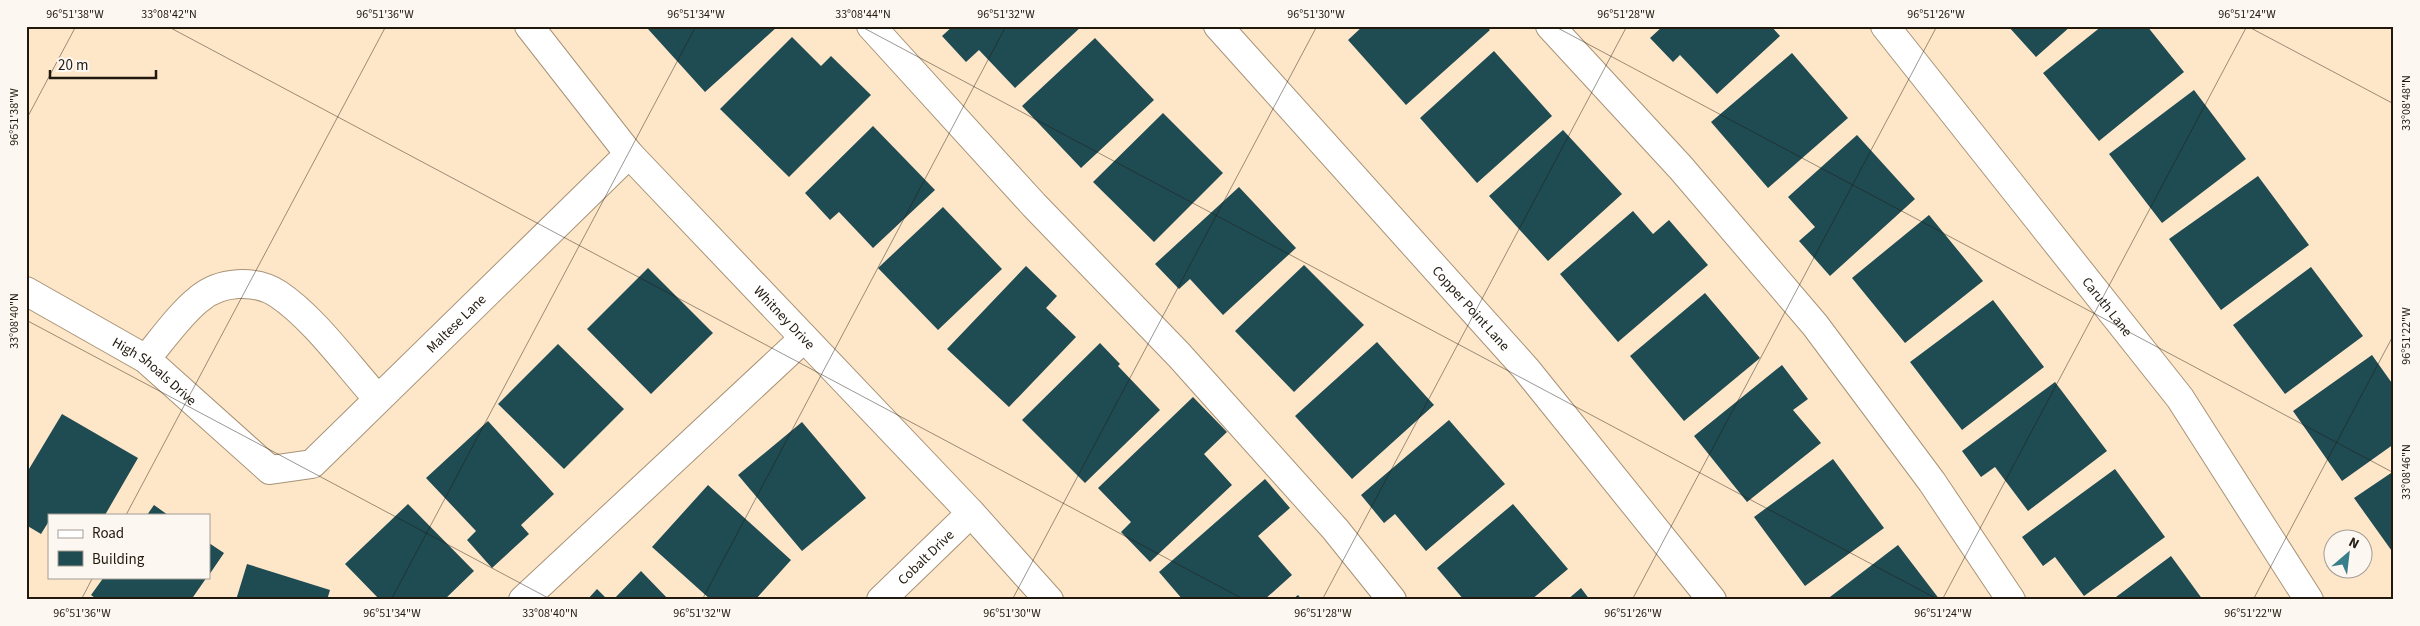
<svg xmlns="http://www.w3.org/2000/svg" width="2420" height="626" viewBox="0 0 2420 626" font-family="'Source Sans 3',sans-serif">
<rect width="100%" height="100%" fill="#fee7c9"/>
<path fill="#1f4b53" d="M651,26h125l1,1 -72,65 -57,-63z
M953,26h129l-67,62 -36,-38 -13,12 -24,-26z
M1363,26h123l4,4 -84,75 -58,-65z
M1663,26h108l9,10 -63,58 -37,-39 -7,7 -23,-24z
M2008,26h63l-35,31z
M2102,26h45l37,46 -85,69 -56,-68z
M792,37l29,29 10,-10 40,39 -82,82 -69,-68z
M1095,38l59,62 -73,68 -59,-62z
M1494,51l58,65 -75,67 -57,-65z
M1792,53l56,65 -80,70 -57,-66z
M2194,90l52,69 -84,64 -53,-69z
M1163,113l60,60 -69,69 -61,-60z
M873,126l62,64 -62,58 -34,-36 -9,8 -25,-27z
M1563,130l59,64 -74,67 -59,-65z
M1857,135l58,64 -85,77 -31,-35 16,-14 -27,-30z
M2258,176l51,69 -88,65 -52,-71z
M1239,187l57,61 -73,67 -33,-36 -11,10 -24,-25z
M943,207l59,62 -64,61 -60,-62z
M1633,211l20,23 16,-14 39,45 -90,77 -58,-68z
M1929,215l54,66 -78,62 -53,-65z
M1304,265l60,60 -70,67 -59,-61z
M1026,266l31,30 -11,12 30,29 -67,70 -62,-58z
M2311,267l52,69 -78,58 -52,-69z
M648,268l65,65 -62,61 -64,-65z
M1705,293l55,65 -76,63 -54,-65z
M1993,300l51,67 -82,63 -52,-68z
M1377,342l57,63 -82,74 -57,-63z
M1100,343l20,21 -2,2 42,44 -75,73 -63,-63z
M558,344l66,65 -60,60 -66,-65z
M2372,355l22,31v58l-52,37 -49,-70z
M1782,365l26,34 -15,11 28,33 -74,59 -53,-66z
M2055,382l52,69 -79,60 -33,-44 -14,10 -19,-26z
M1193,397l34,35 -23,22 28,31 -82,77 -29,-30 10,-10 -33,-34z
M62,414l76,44 -33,57h-56v6l-8,13 -15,-9v-51z
M1449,420l56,64 -79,67 -31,-37 -11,9 -23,-28z
M488,421l66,73 -33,31 8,9 -37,34 -25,-28 9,-9 -50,-53z
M802,422l64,76 -64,53 -64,-76z
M1833,459l51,69 -79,58 -51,-69z
M2115,469l50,68 -81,59 -29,-39 -12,9 -21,-29z
M2394,471v83l-40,-56z
M1265,479l25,29 -32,28 34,39 -28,25h-81l-24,-28z
M708,485l83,75 -36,40h-44l-59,-53z
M408,504l66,67 -30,29h-64l-35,-36z
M1513,504l55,65 -37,31h-67l-27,-32z
M154,505l14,10h-21z
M209,543l15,10 -15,22z
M1898,545l42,55h-114z
M2171,556l32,44h-91z
M247,564l83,26 -3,10h-91z
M641,571l28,29h-56z
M104,577h103l-16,23h-93l-7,-5z
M1581,588l9,12h-23z
M597,589l11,11h-21z
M1298,595l4,5h-10z"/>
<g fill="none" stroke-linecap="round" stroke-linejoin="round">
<g stroke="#a89377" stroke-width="30">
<g id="minor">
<path id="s1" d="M529,26l100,128 342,359 78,87"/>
<path d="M871,26l163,179 145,150 156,174 57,71"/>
<path id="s2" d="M1218,26l308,343 186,231"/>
<path d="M1550,26l131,142 134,157 117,157 79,118"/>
<path id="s3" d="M1885,26l295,372 129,202"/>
<path id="s4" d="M26,291l120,68 124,111 42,-6 317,-310"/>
<path d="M146,359c15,-18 35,-46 53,-60 21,-18 56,-20 79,-5 36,24 70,72 100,105"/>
<path d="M523,600l281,-262"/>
<path id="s5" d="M881,600l90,-87"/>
</g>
</g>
<use href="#minor" stroke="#fff" stroke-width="28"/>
</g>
<path fill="none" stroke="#21190e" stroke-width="1" stroke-opacity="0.45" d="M167,26l1078,574M860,26l1079,574M1554,26l840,447M2247,26l147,78M26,120l50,-94M26,320l526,280M126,515l260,-489M81,600l12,-23M391,600l305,-574M702,600l304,-574M1012,600l305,-574M1322,600l305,-574M1632,600l305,-574M1942,600l305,-574M2253,600l141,-266"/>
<g text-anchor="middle" stroke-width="5" stroke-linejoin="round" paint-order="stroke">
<g font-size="14" fill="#21190e" stroke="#fcf7f1">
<text dy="5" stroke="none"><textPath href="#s3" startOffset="358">Caruth Lane</textPath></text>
<text dy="5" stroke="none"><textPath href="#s2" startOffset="379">Copper Point Lane</textPath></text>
<text dy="5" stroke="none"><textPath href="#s1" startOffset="388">Whitney Drive</textPath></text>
<text dy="5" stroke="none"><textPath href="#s4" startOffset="548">Maltese Lane</textPath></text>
<text dy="5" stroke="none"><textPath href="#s4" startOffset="152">High Shoals Drive</textPath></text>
<text dy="5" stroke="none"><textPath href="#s5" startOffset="62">Cobalt Drive</textPath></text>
</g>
</g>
<rect width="2420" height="626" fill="none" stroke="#fcf7f1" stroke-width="55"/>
<rect x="48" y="514" width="162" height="65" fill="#fcf7f1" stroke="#a49e96"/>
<rect x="58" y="530" width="25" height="8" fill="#ffffff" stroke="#a49e96"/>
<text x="92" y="538" font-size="15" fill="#21190e">Road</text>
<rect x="58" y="551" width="25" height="15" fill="#1f4b53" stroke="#a49e96"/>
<text x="92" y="564" font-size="15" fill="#21190e">Building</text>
<g transform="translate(2348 554) rotate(28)"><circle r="24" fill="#fcf7f1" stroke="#a49e96"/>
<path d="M0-4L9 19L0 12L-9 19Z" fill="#397f8b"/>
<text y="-8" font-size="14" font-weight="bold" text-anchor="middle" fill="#21190e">N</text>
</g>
<path d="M50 70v8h106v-8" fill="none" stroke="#21190e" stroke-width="2.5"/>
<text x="58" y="70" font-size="15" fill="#21190e" stroke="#fcf7f1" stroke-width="4" paint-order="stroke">20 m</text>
<rect x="28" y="28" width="2364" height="570" fill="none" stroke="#21190e" stroke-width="2"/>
<g font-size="12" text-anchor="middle" fill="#21190e">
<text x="75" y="18">96°51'38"W</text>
<text x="169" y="18">33°08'42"N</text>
<text x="385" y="18">96°51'36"W</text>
<text x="696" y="18">96°51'34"W</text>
<text x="863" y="18">33°08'44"N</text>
<text x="1006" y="18">96°51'32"W</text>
<text x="1316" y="18">96°51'30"W</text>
<text x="1626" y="18">96°51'28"W</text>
<text x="1936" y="18">96°51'26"W</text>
<text x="2247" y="18">96°51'24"W</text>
<text transform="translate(2406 103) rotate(-90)" y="4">33°08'48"N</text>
<text transform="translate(14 117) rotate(-90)" y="4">96°51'38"W</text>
<text transform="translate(14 321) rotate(-90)" y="4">33°08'40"N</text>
<text transform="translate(2406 336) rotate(-90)" y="4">96°51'22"W</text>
<text transform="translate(2406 472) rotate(-90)" y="4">33°08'46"N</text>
<text x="82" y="617">96°51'36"W</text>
<text x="392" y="617">96°51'34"W</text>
<text x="550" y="617">33°08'40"N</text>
<text x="702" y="617">96°51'32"W</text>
<text x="1012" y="617">96°51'30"W</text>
<text x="1323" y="617">96°51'28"W</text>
<text x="1633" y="617">96°51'26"W</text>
<text x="1943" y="617">96°51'24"W</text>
<text x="2253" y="617">96°51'22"W</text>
</g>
</svg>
